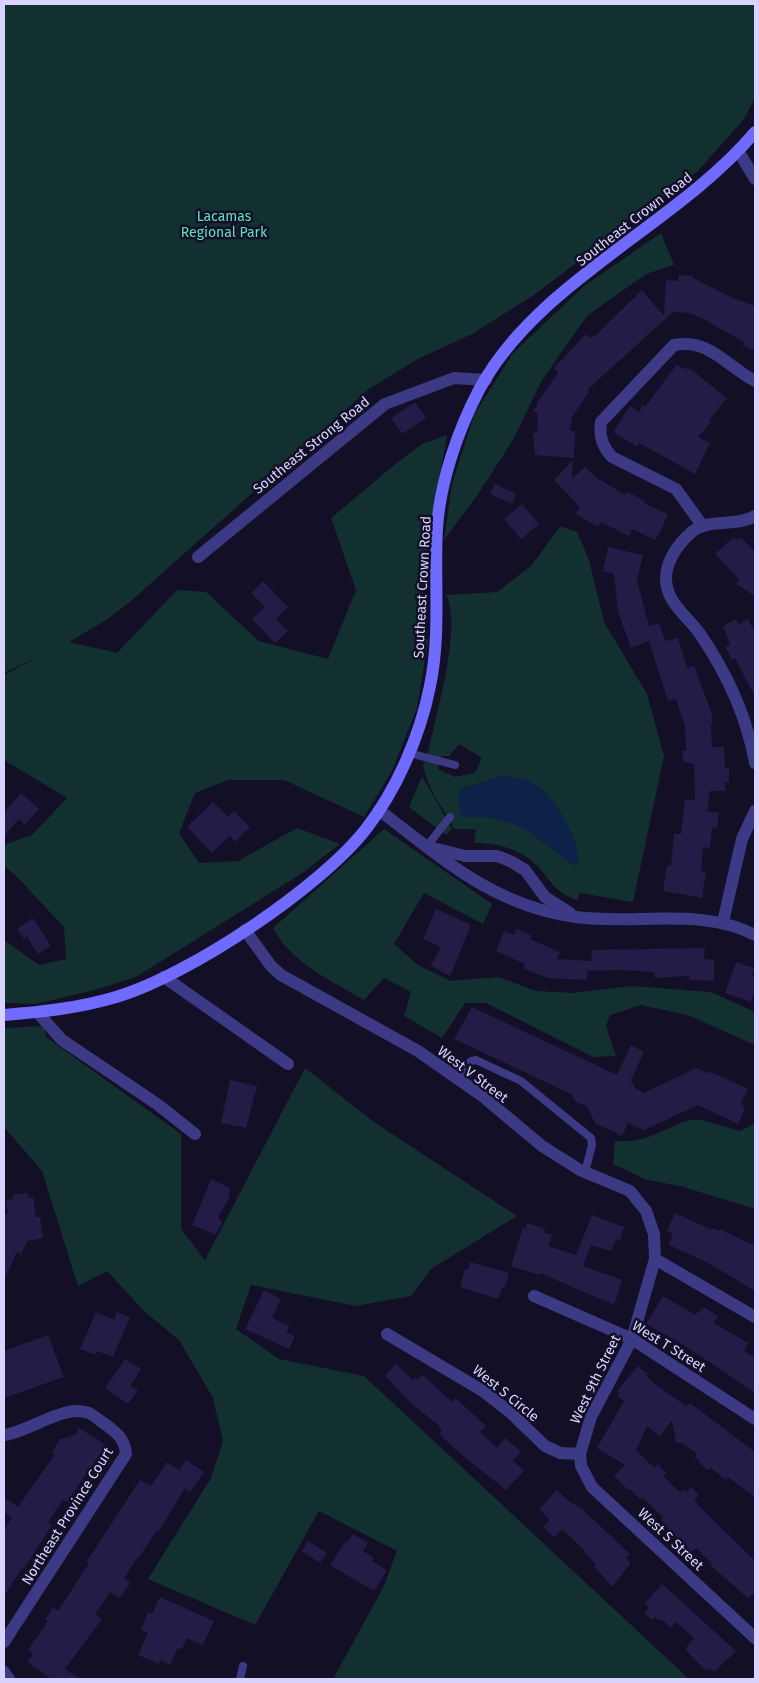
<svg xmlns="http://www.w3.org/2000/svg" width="759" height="1683" viewBox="0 0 759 1683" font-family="'Fira Sans',sans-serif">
<rect width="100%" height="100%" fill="#130f26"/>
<path fill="#12302f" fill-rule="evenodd" d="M4,4h751v94l-11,21 -46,52 -164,124 -62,39 -54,25 -49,30 -238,212 -23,18 -39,23 48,11 60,-63 29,2 53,49 69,18 28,-69 -25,-72 68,-57 23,-17 25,-9 -23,134 -2,52 6,20 -11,67 -25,63 -28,46 -80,-37h-56l-33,13 -16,40 20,30 39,-2 59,-33 43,16 -36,28 -168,105 -41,13 -59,14 -32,-1v-63l35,25 27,-6 -2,-32 -49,-52 -11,-9v-21l28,-10 35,-37 -63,-38v-85l36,-19 -36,17z
M661,233l13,32 -28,9 -59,42 -45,64 -29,60 -35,54 -34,46 8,-56 22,-69 39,-62 71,-67z
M560,526l17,6 12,28 15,62 43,72 17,62 -31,146 -53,-9 -3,7c-26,-9 -26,-22 -44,-38 -15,-14 -39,-19 -59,-19l2,-14h-22c-5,-14 -16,-24 -22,-38 -3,-7 -7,-17 -9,-25l5,-13c7,-36 35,-127 18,-158l51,-3 35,-27zM459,744l23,14 -7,15 -20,4 -17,-8 4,-13h7zM504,776l74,86 -4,3 -44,-34 -23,-10 -23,-5 -24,-27z
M422,776l30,53 -6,6 -37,-28z
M384,829l108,75 -9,20 -59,-31 -30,51 24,21 33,16 48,-4 37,14 37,2 58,-7 80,6 44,20v33l-65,-29 -49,-11 -31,10 -4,11 10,30 -23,1 -107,-54h-21l-23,35 -38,-22 7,-24 -27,-14 -20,22c-32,-19 -73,-37 -91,-72z
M45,1026l1,11 135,97v95l24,31 100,-192 69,54 143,94 -86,53 -20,27 -55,10 -105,-21 -15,44 43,30 85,17 325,303h-356l50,-91 14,-37 -78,-40 -64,114 -107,-46 63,-101 12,-37 -10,-43 -34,-58 -34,-28 -38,-41 -29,15 -36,-115 -38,-44v-99z
M689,1120h13l38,11 15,-8v86l-75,-23 -33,-6 -34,-16 2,-23c34,2 44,-11 74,-21z"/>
<path fill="#0c2248" d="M504,776c7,1 16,1 23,4 23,8 54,58 51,82l-4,3c-44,-29 -54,-52 -112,-47l-4,-17 2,-12z"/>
<path fill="#241b47" d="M679,275l14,1v2l40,20 22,8v45l-12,-6 1,-3 -41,-23 -13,-6 -17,-1 -86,78 2,2 -17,25 -2,14h5l-1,27 -39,-3 -2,-22h4l1,-19 -5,-3 5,-6 -2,-1 22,-31 -4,-5 32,-34 4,4 6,-3 46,-45 22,26 2,-36 12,1z
M677,364l6,5 2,-2 3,3 1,-2 38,30 -18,22 2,2 -13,15 12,6 -15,31 -56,-31 -2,4 -24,-15 17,-26 9,6 4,-7 2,2z
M415,402l11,16 -24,16 -11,-16z
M573,460l-1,19 13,-12 12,11 28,17 2,-3 3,1 15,8 -1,2 24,11 -10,22 -1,-1 -2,5 -23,-11 -3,7 -28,-14 -3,5 -22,-13 4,-7 -26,-27z
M495,484l21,10 -4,10 -22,-10z
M522,504l17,20 -18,15 -17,-20z
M734,537l4,3 3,-3 14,15v44l-19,-12 3,-5 -24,-25z
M608,547l35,8 -6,25 12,46 10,-3 6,18 13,-3 9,30 7,-2 17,45 2,12 -2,1 1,23h12l1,21h4v14h-4v9h-15l-3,20 12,2 -2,15 -5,-1 -2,21 -7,-1 -2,24 5,1 -4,26 -39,-7 4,-26 4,1 3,-32h7l4,-35 10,1 -1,-36 -11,-2 -1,-11h4l-1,-25 -9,-27 -8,2 -19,-60 -18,7 -13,-36 -4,-38 -11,-3z
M263,581l25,26 -12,12 12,12 -13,12 -23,-24 13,-12 -14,-14z
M736,619l3,5 9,-5 7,14v64l-20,-39 -3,2 -7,-13 5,-3 -7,-18z
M21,793l18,16 -14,16 -6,-6 -15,17v-24z
M213,802l15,15 6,-6 16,16 -15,15 -5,-6 -18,17 -25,-26z
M436,909l35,16 -21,51 -19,-10 10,-19 -18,-8z
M33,918l18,28 -13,8 -11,-17 -3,2 -7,-10z
M517,929l15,7 -2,3 30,13 -3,7 35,2 -1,-11 114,-2 -1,11 10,1v21l-25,-1v-4l-34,2 -1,-6 -34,-2 -33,1v9l-39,-2 -25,-10 2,-4 -29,-13 8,-20 10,4z
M736,962l18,6 -2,8 3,1v11l-4,14 -26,-9z
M472,1007l145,68 14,-30 13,7 -13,28 4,8 9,5 52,-25 12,5 3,-1 37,17 -7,13 4,7 -7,15 -40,-19 -54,25 -16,-7 -6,13 -27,-13 -8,-16 -12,-6 -4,-7 -117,-55z
M230,1080l27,6 -11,42 -25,-5z
M211,1179l19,9 -1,10 -11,19 4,5 -6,13 -24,-10z
M28,1193l1,5 4,-1 3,20h4l3,21 -16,3 -6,13 -4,-2 -13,28v-66l4,-1 -2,-13 8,-1 -1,-4z
M675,1213l37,17 1,-2 6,3 1,-2 35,17v45l-47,-28 -39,-18 4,-12 -6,-2z
M592,1215l32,12 -4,13 -3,-1 -2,3 -4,9 -20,-6 -8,21 39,14 -8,25 -74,-32 -1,2 -28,-9 12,-39 3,1 1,-5 13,4 5,3 -1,3 8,2 -4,11 28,9z
M470,1262l39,11 -4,14h-2l-5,12 -38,-12 5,-18 3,1z
M264,1290l17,9 -9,19 17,8 -3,6 9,4 -6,13 -44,-20z
M663,1296l32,19 9,-8 14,9 -4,7 34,20 -4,8 11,7v35l-71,-48 -38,-21z
M96,1312l18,8 3,-8 13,5 -17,40 -16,-6 -2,4 -15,-6z
M48,1335l16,42 -60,21v-47z
M125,1359l16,10 -11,17 8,4 -10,14 -23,-16z
M396,1364l17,16 2,-3 3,3 5,-5 29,27 3,-4 6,5 25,23 -6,6 17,16 8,-10 16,14 -8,9 11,10 -18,19 -44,-35 -23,-21 3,-3 -5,-7 -24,-19 -28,-29z
M638,1366l10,8 -2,2 9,8 31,22 4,-3 65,49v45l-27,-20 -2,3 -15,-12 -3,2 -9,-7 1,-2 -5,-4 2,-3 -15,-11h-6l-4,-23 -12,16 -13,-10 -11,24 18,18 4,-4 8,9 -3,3 17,16 3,-3 4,3 4,-5 8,8 -5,6 61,60v31l-7,6 -37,-32 1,-2 -16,-16 -5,5 -30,-33 2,-2 -3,-4 -18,-17 -2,2 -9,-9 -4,-1 -13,-13 11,-11 -28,-17 27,-47 -7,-5 2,-4 -2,-1z
M79,1428l27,17 -39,57 -4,-2 -15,22 4,3 -28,44 -2,-1 -18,28v-66l8,-12 -8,-6v-15l14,10 37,-53 -3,-2 8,-13 15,-4z
M186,1460l18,12 -14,20 -5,-4 -26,43 -2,-1 -18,28 -1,-1 -14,21 6,5 -10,15 -10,-6 -15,22 7,5 -37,50 15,10h-28l-25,-17 6,-8 -5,-4 20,-29 -3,-2 8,-12 5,4 31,-48 -2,-2 53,-81 11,6 16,-24 12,8z
M557,1490l14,13 9,4 50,47 -4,4 5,5 -19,24 -18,-21 2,-2 -12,-12 1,-1 -23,-22 -8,8 -11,-10 7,-7 -11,-11z
M353,1534l15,9 -5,8 11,7 -2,3 15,9 -13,21 -44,-26 15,-23 2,1z
M308,1541l19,12 -7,10 -18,-12z
M662,1584l74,67 -22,21 -5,-4 -3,3 -21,-22 9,-11 -18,-16 -5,6 -10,-9 -2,2 -4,-4 -3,3 -8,-7 5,-5 -4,-5z
M160,1597l54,24 -11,24 -16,-7 -5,11 -4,-1 -8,17 -10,-5 -1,4 -21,-9 10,-22 -7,-3 7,-18 4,2z"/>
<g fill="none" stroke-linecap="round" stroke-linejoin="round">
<path stroke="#3d3a85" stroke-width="8" d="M409,753l46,12
M427,846l23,-29
M456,1077l15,-16 5,-1 45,21 70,57 1,7 -7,27
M240,1679l3,-13"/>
<path stroke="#3d3a85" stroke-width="12" d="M739,152l16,27
M755,516c-19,11 -44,2 -62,15 -16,13 -31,35 -26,56 4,19 22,31 33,47 26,38 47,83 55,129
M702,525l-26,-36 -64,-32c-10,-11 -13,-21 -11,-35l73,-77c36,-7 53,22 81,36
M198,557l187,-153 69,-26 32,2
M379,810c63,48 114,96 197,107 59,8 125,-10 179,18
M433,848l32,8h32l13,5 15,9 20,27 25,16
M723,922l19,-83 13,-28
M245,930l26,36 10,9 137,76 63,44 61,51 38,24 50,21 16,20 8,23 1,25 -23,80 -41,78 -11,37 1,12 11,21 163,151
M164,977l124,87
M38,1013l24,27 95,64 38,30
M655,1259l100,58
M534,1296l98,43 123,80
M387,1334l96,57 28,22 34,33 15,7 20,1
M4,1435c25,-3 61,-32 85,-22 6,3 11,8 16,11 12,9 20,15 21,30l-122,188
M4,1672l5,7"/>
<path stroke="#6f6bff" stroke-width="12" d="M4,1015c38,-3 75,-7 112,-18 72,-21 204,-109 250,-168 31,-40 54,-93 64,-143 11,-52 4,-106 7,-158 3,-46 21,-98 42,-138 57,-108 198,-165 276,-258"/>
</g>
<g text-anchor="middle" stroke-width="5" stroke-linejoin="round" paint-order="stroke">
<g font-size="14" fill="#5fe0c0" stroke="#130f26">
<text x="224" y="221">Lacamas<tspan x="224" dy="16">Regional Park</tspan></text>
</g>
<g font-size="14" fill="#d9d4ff" stroke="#130f26">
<text transform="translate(634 219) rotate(-38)" y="5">Southeast Crown Road</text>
<text transform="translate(311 445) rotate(-39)" y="5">Southeast Strong Road</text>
<text transform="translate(422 587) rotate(-87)" y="5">Southeast Crown Road</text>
<text transform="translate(473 1074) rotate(37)" y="5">West V Street</text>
<text transform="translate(669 1346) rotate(32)" y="5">West T Street</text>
<text transform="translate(595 1379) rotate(-64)" y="5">West 9th Street</text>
<text transform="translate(506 1393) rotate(39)" y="5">West S Circle</text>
<text transform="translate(67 1516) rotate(-58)" y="5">Northeast Province Court</text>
<text transform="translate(671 1539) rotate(43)" y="5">West S Street</text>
</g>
</g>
<rect width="759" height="1683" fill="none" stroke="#d9d4ff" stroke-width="10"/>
</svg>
